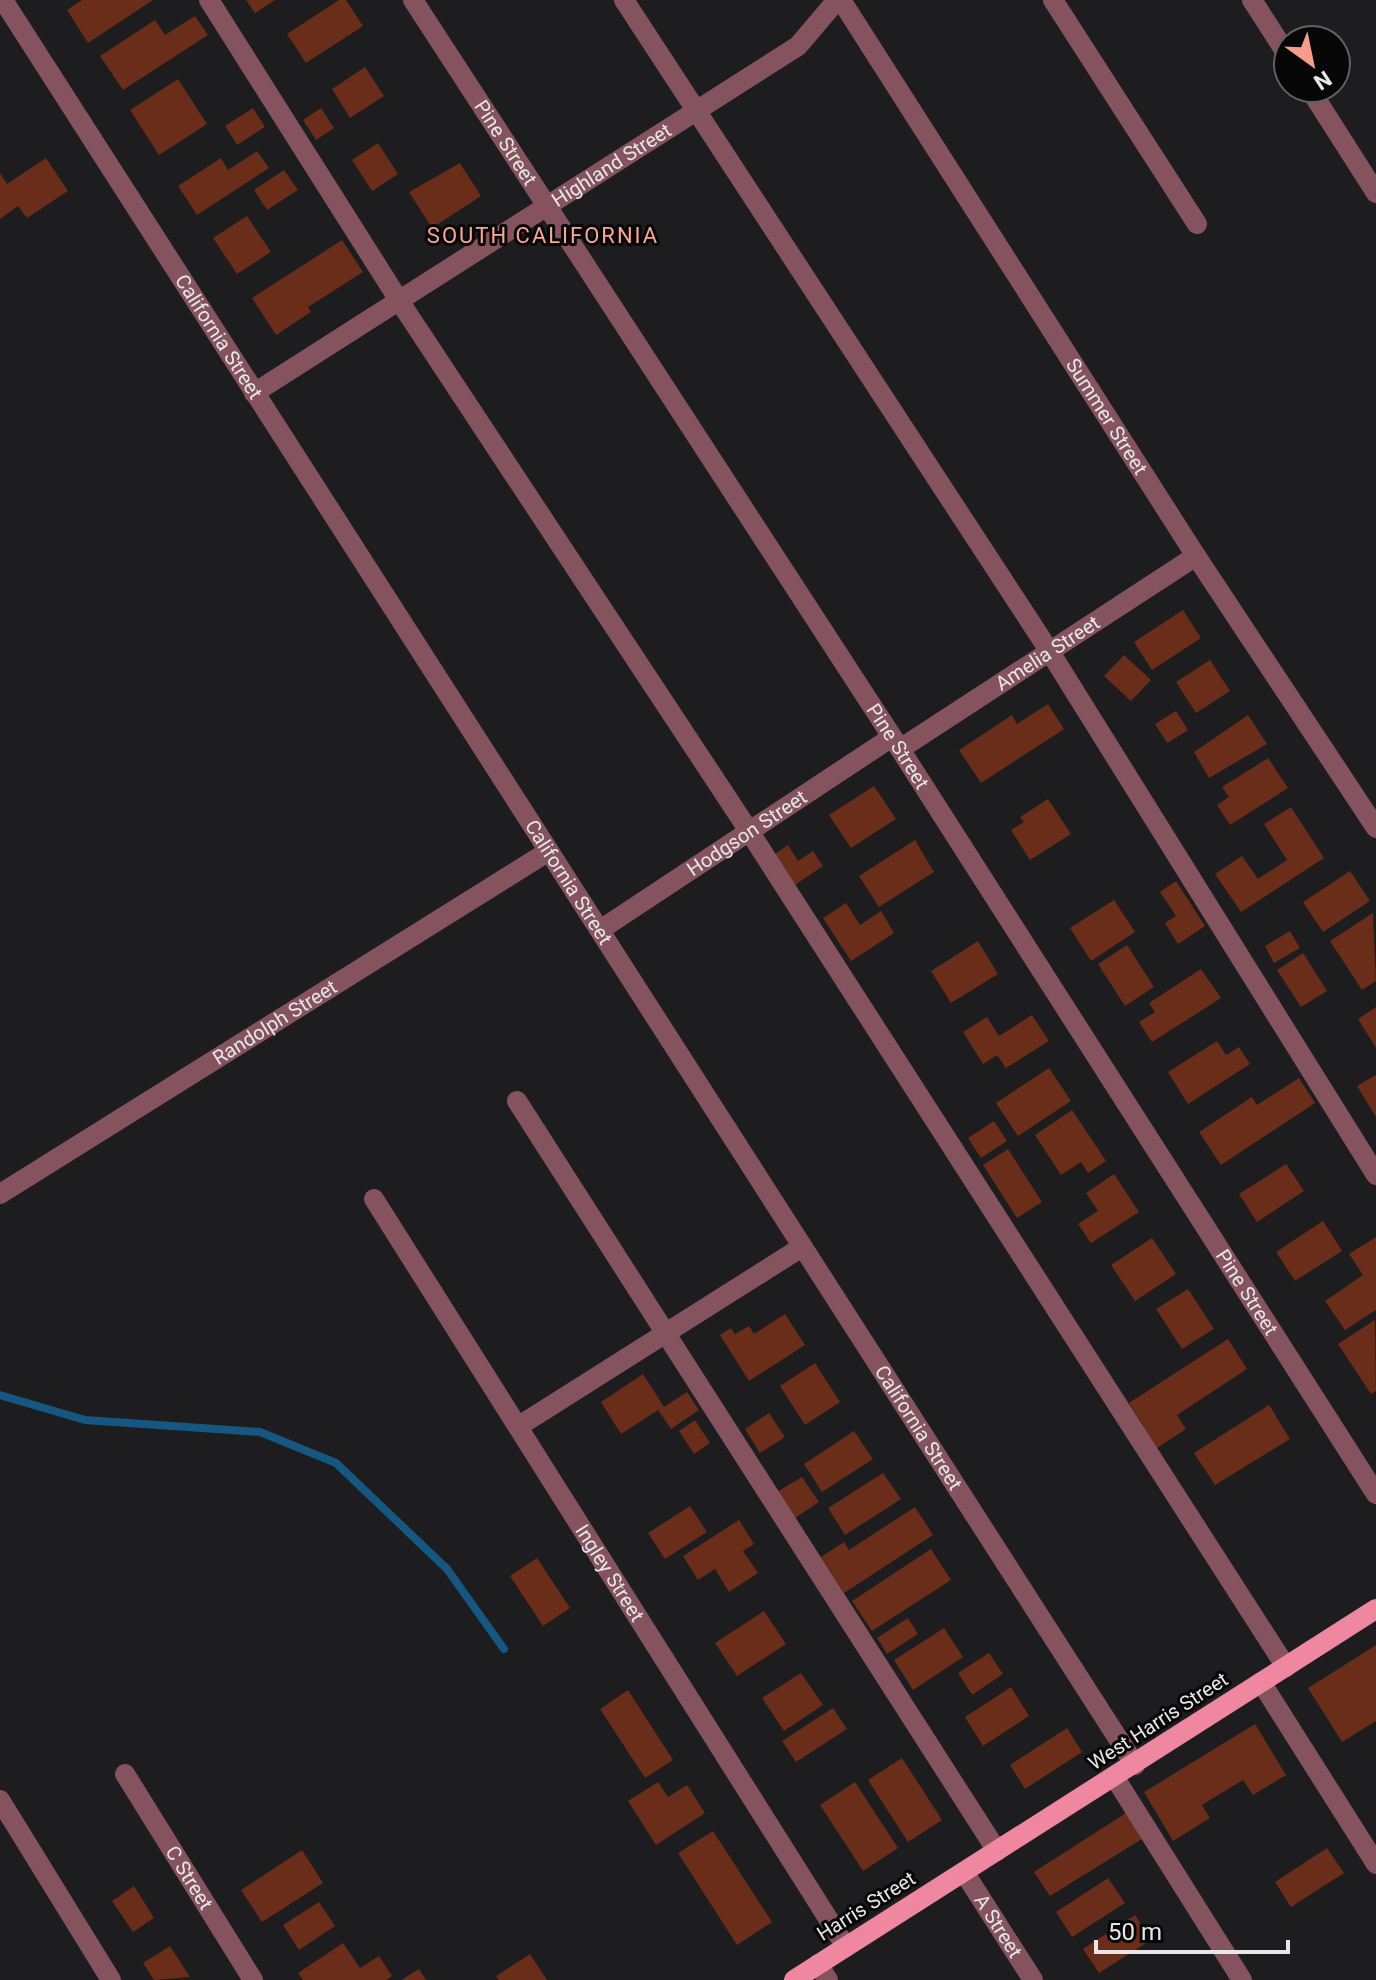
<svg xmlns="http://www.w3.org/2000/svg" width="1376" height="1980" viewBox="0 0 1376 1980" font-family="Roboto,sans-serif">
<rect width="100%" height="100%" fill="#1d1c1f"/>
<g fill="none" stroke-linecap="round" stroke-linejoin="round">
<path stroke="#165781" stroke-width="8" d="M0,1395l85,25 175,12 76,31 111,106 57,80"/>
</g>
<path fill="#6a2d19" d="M82,0h71l-65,43 -21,-33z
M246,0h29l-20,13z
M339,0h7l17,26 -57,37 -19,-29z
M195,16l13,19 -85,55 -23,-34 55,-36 10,15z
M365,67l19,29 -34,22 -18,-29z
M178,79l29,45 -48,31 -29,-45z
M253,108l12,19 -28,18 -12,-19z
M321,108l13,20 -18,12 -13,-20z
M378,143l20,31 -26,17 -20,-31z
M257,151l12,17 -72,47 -19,-29 43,-28 7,12z
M46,158l22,33 -41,27 -9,-12 -18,13v-46l7,11z
M460,163l21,33 -49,32 -23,-36z
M284,170l14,20 -31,20 -13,-20z
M247,216l24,36 -34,22 -24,-36z
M342,240l21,32 -55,35 3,5 -35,23 -24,-37z
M1183,610l18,28 -49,32 -18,-28z
M1124,655l27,25 -20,21 -27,-25z
M1210,660l20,31 -34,22 -20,-31z
M1048,704l16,25 -83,54 -22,-33 53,-35 5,9z
M1176,711l12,19 -21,13 -12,-19z
M1248,715l19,29 -58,34 -15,-26z
M1268,758l20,30 -58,37 -13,-20 12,-8 -7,-10z
M874,786l22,33 -45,29 -22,-33z
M1048,799l23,35 -41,26 -19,-30 13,-8 -4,-5z
M1291,807l33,51 -83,54 -26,-38 27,-18 16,23 29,-19 -23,-36z
M915,840l19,32 -55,35 -20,-31z
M788,845l10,16 15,-10 10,15 -28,19 -20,-31z
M1350,871l20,30 -47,31 -20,-30z
M1176,881l29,45 -27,18 -13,-21 11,-7 -16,-24z
M1114,900l21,32 -44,29 -21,-33z
M846,903l14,22 21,-14 13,22 -43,28 -28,-43z
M1373,913l3,68 -14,9 -32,-49z
M1290,931l10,17 -26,15 -9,-17z
M978,941l20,33 -47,29 -20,-32z
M1127,945l27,42 -29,19 -27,-42z
M1303,953l24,38 -26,16 -24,-37z
M1201,969l20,29 -69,44 -13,-20 16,-10 -6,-9z
M1376,1007v41l-18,-29z
M1032,1015l17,26 -43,27 -9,-13 -14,9 -20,-32 24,-15 12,19z
M1217,1041l9,14 13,-8 11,17 -62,40 -20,-32z
M1049,1068l22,33 -53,35 -22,-33z
M1376,1075v42l-19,-31z
M1299,1078l16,25 -94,62 -22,-33 53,-35 5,8z
M1072,1110l34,51 -18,12 -7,-11 -20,13 -26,-40z
M994,1121l13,20 -26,17 -13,-20z
M1008,1149l34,53 -25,16 -34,-53z
M1286,1164l18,27 -47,31 -18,-28z
M1114,1174l25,38 -48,31 -13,-19 20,-13 -12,-18z
M1323,1221l19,30 -47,30 -19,-29z
M1376,1237v73l-31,20 -20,-29 38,-26 -14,-21z
M1152,1238l24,36 -41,27 -24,-36z
M1188,1289l26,40 -32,20 -26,-40z
M785,1314l20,31 -56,36 -29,-46 11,-7 4,6 14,-8 5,8z
M1375,1320l1,71 -5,3 -33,-50z
M1228,1339l19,30 -70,46 9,14 -29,19 -28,-45z
M815,1363l25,39 -35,23 -25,-39z
M643,1374l21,33 23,-15 12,18 -28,19 -13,-19 -37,24 -20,-32z
M1269,1405l21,34 -75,46 -21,-32z
M769,1413l16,24 -25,16 -15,-24z
M695,1420l15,23 -16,11 -15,-23z
M854,1431l19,28 -51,33 -18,-28z
M883,1473l18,26 -56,36 -17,-27z
M802,1477l17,25 -24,16 -18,-26z
M690,1506l17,26 -42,27 -17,-26z
M915,1507l18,28 -89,58 -23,-36 23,-15 5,8z
M739,1520l15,24 -11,7 15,22 -29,19 -14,-23 -17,11 -15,-24z
M931,1549l20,31 -79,51 -20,-30z
M537,1558l33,50 -27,18 -33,-50z
M764,1611l22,33 -49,32 -22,-33z
M908,1618l10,16 -31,20 -10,-16z
M944,1628l19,29 -50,33 -19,-30z
M1376,1645v76l-34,21 -34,-54z
M989,1653l14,21 -31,21 -14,-22z
M801,1673l22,32 -39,26 -22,-33z
M1011,1687l18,29 -46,30 -18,-29z
M628,1690l45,70 -28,18 -45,-69z
M833,1708l14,21 -51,33 -14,-21z
M1255,1724l31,51 -33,20 -10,-15 -41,25 8,13 -37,23 -29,-49z
M1067,1728l15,24 -57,37 -15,-24z
M902,1758l40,62 -34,22 -40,-62z
M658,1782l10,15 19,-12 18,28 -49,32 -28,-44z
M855,1782l43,66 -35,23 -43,-66z
M1126,1813l16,26 -92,57 -16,-24z
M713,1831l59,91 -35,23 -59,-92z
M1327,1848l17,25 -53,34 -16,-25z
M302,1850l21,33 -61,39 -21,-32z
M1108,1878l17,25 -53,34 -16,-25z
M134,1886l20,32 -21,14 -21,-31z
M319,1902l16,24 -36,24 -16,-25z
M1135,1915l16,25 -52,33 -16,-24z
M343,1943l17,25 19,-12 13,20 -6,4h-83l-5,-7z
M170,1946l20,31 -36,3 -11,-17z
M530,1954l17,26h-48l-3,-4z
M419,1969l7,11h-25z"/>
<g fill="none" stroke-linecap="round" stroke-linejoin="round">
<g stroke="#85535e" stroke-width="20">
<path id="s1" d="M3,0l1132,1765"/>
<path d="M209,0l191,302 349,529 537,836"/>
<path id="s2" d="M413,0l487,749 476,745"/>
<path d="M624,0l426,652 326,523"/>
<path id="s3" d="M841,0l355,556 180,272"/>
<path d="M1053,0l144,224"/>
<path d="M1252,0l36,56"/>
<path d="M1309,88l67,105"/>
<path id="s4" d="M254,393l544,-347 39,-46"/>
<path id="s5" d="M900,749l296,-193"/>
<path id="s6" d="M600,930l292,-193"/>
<path d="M517,1101l480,750"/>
<path id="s7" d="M0,1194l549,-343"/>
<path id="s8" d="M374,1199l472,748"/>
<path d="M519,1426l283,-179"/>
<path d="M1261,1682l115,182"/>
<path id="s9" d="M125,1774l128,206"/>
<path d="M1115,1778l127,202"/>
<path d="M0,1800l111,180"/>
<path id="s10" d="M964,1872l69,108"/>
<path d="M818,1964l10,16"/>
</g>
<path stroke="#ef87a1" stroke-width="20" d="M794,1980l582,-371"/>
</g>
<g text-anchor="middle" stroke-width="6" stroke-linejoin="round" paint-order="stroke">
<g font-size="20" fill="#e7e7e8" stroke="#070708">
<text dy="7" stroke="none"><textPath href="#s2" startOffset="170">Pine Street</textPath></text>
<text dy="7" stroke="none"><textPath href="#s4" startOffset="424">Highland Street</textPath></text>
<text dy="7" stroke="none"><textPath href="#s1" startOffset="400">California Street</textPath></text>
<text dy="7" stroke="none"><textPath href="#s3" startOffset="494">Summer Street</textPath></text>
<text dy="7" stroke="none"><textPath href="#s5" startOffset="176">Amelia Street</textPath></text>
<text dy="7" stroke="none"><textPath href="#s2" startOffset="890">Pine Street</textPath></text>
<text dy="7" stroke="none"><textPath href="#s6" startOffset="176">Hodgson Street</textPath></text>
<text dy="7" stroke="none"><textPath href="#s1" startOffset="1048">California Street</textPath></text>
<text dy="7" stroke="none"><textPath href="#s7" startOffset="324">Randolph Street</textPath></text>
<text dy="7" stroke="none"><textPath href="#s2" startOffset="1538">Pine Street</textPath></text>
<text dy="7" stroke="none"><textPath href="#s1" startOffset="1696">California Street</textPath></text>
<text dy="7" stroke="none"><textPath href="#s8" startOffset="442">Ingley Street</textPath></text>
<text transform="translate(1158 1721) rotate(-33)" y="7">West Harris Street</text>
<text dy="7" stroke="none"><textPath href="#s9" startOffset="122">C Street</textPath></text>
<text transform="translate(866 1906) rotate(-32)" y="7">Harris Street</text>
<text dy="7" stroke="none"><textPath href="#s10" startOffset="64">A Street</textPath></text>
</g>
<g font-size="22" letter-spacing="2" fill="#f8a696" stroke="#070708">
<text x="543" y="243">SOUTH CALIFORNIA</text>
</g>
</g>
<g transform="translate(1312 64) rotate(147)"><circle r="38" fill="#070708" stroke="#616162" stroke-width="2"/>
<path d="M0-6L14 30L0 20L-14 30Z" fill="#f49d8c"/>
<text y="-12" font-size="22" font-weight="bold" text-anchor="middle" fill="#e7e7e8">N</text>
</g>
<path d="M1096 1940v12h192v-12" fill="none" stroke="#e7e7e8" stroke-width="4"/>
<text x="1108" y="1940" font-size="24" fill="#e7e7e8" stroke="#070708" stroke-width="6" paint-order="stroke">50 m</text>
</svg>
